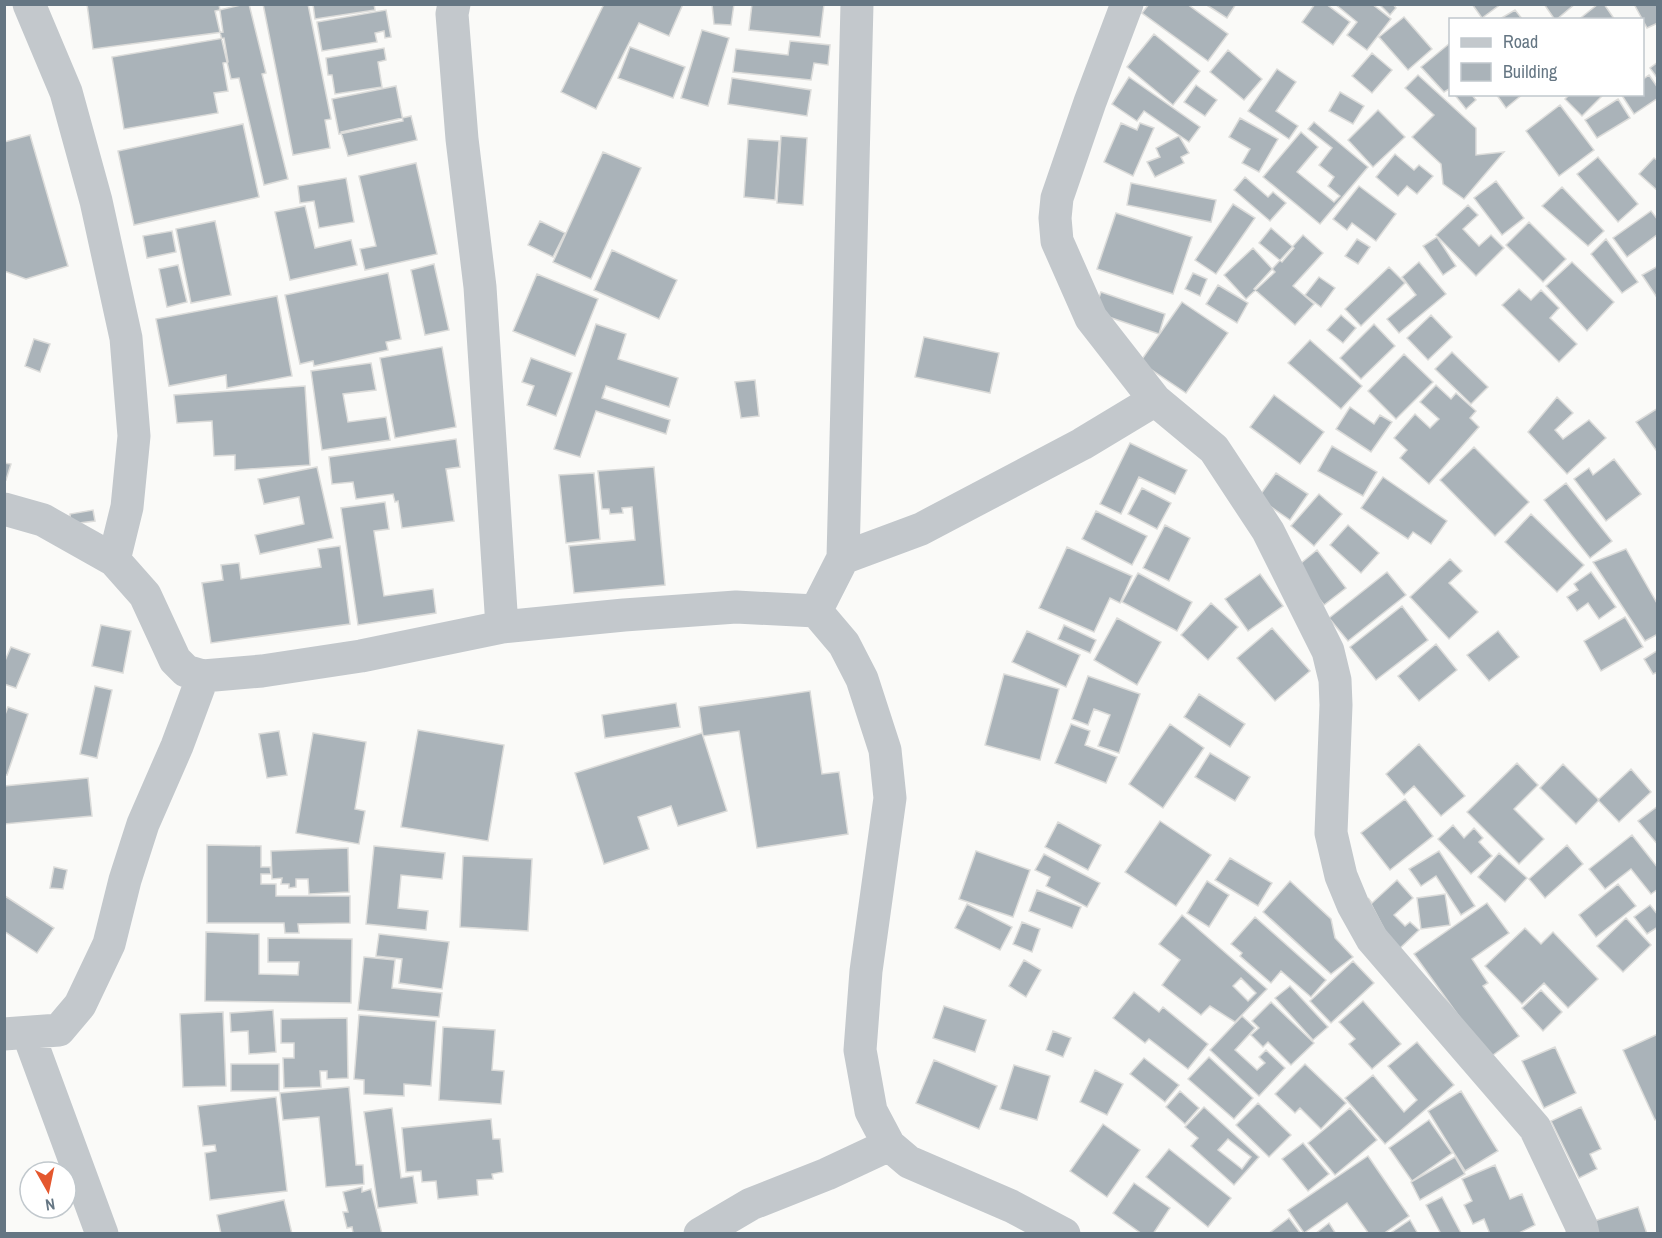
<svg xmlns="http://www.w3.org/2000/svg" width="1662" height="1238" viewBox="0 0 1662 1238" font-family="'Archivo Narrow',sans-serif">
<rect width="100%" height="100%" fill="#fafaf8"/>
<path fill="#aab3b9" stroke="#dcdcda" stroke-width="1.5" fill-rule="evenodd" d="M87,4h132l4,28 -130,17z
M245,4h4l17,69 -4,1 26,105 -24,6 -25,-107 -8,1 -16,-68z
M263,4h45l23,115 -6,1 5,28 -37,7z
M313,4h61l1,6 -60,9z
M604,4h79l-14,32 -30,-13 -43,86 -35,-17z
M712,4h22l-3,21 -17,-1z
M752,4h72l-4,33 -71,-7z
M1149,4h38l41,30 -20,27 -66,-48z
M1205,4h31l-9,14z
M1315,4h11l24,18 -17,23 -31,-23z
M1335,4h37l19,15 -24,31 -20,-15 10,-13z
M1379,4h14l3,4 -6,7z
M1472,4h29l-19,14z
M1544,4h54l-20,16h-23z
M1575,4h29l11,16h-59z
M1634,4h24v19l-11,5z
M386,10l5,27 -6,1 -1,-7 -9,2 2,9 -55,9 -5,-29z
M1515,10l8,10h-25z
M1404,17l28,32 -24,21 -29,-33z
M702,30l27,8 -21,68 -27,-8z
M1154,34l46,37 -27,34 -46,-38z
M224,38l4,24 -5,1 5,28 -14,2 4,20 -94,16 -12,-72z
M790,41l40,4 -2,20 -14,-2 -3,17 -78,-8 3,-23 52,6z
M1450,43v48l-1,-2 -5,3 -23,-25z
M630,47l55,20 -12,31 -55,-20z
M384,48l2,12 -8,2 4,25 -47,7 -3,-19h-4l-2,-17z
M1228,50l34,29 -18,21 -34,-28z
M1372,53l20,17 -20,23 -20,-17z
M1658,62v17l-8,-11z
M1277,69l19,13 -20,29 22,15 -9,13 -41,-28z
M1418,75l58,53v27l28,-3 -40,47 -21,-15 -2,-20 -29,-27 22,-22 -29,-27z
M1649,75l9,13v10l-24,16 -13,-20h21v-14z
M1129,77l71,50 -11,15 -45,-31 -7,10 -25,-17z
M732,78l79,12 -4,26 -79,-12z
M1196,85l21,15 -12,16 -21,-14z
M396,86l7,35 -64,13 -7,-35z
M1340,92l24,14 -11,18 -24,-13z
M1454,94h17l5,6 -10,9z
M1496,94h27l-17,14z
M1570,94h34l-22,22 -17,-17z
M1618,99l12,19 -33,20 -12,-18z
M1560,105l34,45 -35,26 -33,-45z
M1378,110l27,27 -32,30 -25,-27z
M411,116l6,24 -69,16 -7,-24z
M1240,118l38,21 -19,33 -17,-9 8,-14 -21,-12z
M1314,122l54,45 -48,57 -57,-47 38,-45 17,15 -21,25 37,30 6,-6 -12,-10 6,-9 -15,-12 13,-17 -24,-19z
M1121,123l16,7 3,-7 14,5 -21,48 -29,-14z
M243,124l16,73 -125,28 -16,-74z
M30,135l38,131 -42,13 -22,-8v-129z
M781,136l26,2 -4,67 -26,-2z
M1179,136l10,17 -8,4 3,6 -29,14 -8,-15 13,-5 -4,-9z
M748,139l31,2 -4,59 -31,-3z
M603,152l38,16 -50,111 -38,-17z
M1395,154l19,16 5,-5 14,11 -16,18 -10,-8 -9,10 -22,-19z
M1598,157l40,47 -20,18 -41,-48z
M1654,158l4,3v30l-19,-17z
M416,163l21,91 -72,16 -5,-21 16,-3 -17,-70z
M1245,177l23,20 5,-5 13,11 -16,18 -36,-31z
M346,178l8,44 -35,6 -5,-27 -14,2 -2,-17z
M1496,181l28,37 -22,17 -28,-37z
M1131,183l85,17 -5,22 -84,-17z
M1359,186l37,28 -20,27 -24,-18 -5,7 -14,-11z
M1562,187l42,44 -16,15 -46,-40z
M1233,204l22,14 -39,56 -21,-14z
M1468,205l10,10 -15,14 16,17 12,-11 13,13 -28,28 -40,-41z
M305,206l10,42 36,-8 6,25 -67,15 -15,-68z
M1651,211l7,9v14l-31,23 -14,-19z
M1116,213l76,24 -19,57 -76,-25z
M215,221l16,74 -40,8 -15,-74z
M540,221l25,12 -12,24 -25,-12z
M1529,222l37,37 -23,23 -37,-37z
M1271,228l23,20 -12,14 -23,-19z
M172,231l4,21 -29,6 -4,-22z
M1303,235l20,18 -30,33 21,18 -19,21 -41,-36z
M1437,237l19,29 -13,9 -20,-29z
M1357,239l13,8 -12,17 -13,-8z
M1606,239l32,43 -16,11 -31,-39z
M1253,248l22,24 -29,27 -22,-24z
M612,250l65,30 -18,39 -65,-29z
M1419,262l27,32 -47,39 -12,-14 29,-24 -14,-18z
M1572,262l42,40 -27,29 -41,-45z
M434,264l15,66 -24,5 -14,-65z
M178,265l9,37 -20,5 -8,-38z
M1658,266v33l-16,-24z
M1389,267l16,16 -44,43 -16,-17z
M388,273l13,66 -15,3 2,8 -74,16 -1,-5 -13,3 -15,-69z
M1193,273l14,6 -7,17 -15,-7z
M537,274l61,25 -23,57 -62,-25z
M1319,277l16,11 -14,19 -16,-12z
M1218,285l30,18 -11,20 -31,-19z
M1519,289l12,11 10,-10 18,18 -9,10 27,26 -18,18 -57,-57z
M1101,292l64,22 -6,20 -65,-22z
M277,296l15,80 -65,12 -1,-13 -57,11 -13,-67z
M1182,302l46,31 -42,60 -46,-31z
M1341,315l15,13 -13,15 -16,-13z
M1431,315l21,22 -24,23 -21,-22z
M596,324l30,10 -8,25 60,19 -9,29 -63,-21 -4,12 68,22 -4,14 -70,-23 -16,46 -26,-8z
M1374,324l21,22 -34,33 -21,-21z
M924,337l75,16 -9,40 -75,-16z
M34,339l16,5 -10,28 -15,-6z
M1310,340l52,46 -21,23 -53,-46z
M442,347l14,80 -61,11 -15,-80z
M1452,352l36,35 -17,17 -36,-35z
M1404,354l29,28 -37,37 -28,-28z
M531,358l41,15 -16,43 -29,-11 7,-19 -12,-4z
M371,363l5,27 -33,4 5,28 38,-5 4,23 -68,10 -11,-79z
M755,380l4,36 -18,2 -6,-36z
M1436,385l15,14 5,-6 20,18 -6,7 9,9 -50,57 -29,-26 7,-8 -13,-12 21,-24 15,14 9,-9 -19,-17z
M305,386l5,79 -75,5v-15l-21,1 -2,-35 -35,2 -3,-28z
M1274,395l50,37 -24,32 -50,-37z
M1557,397l16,16 -18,17 8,9 26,-19 17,18 -39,36 -39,-42z
M1350,407l24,17 6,-9 12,7 -21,30 -35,-23z
M1658,408v45l-22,-31z
M456,439l4,28 -14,2 8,52 -52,7 -4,-27 -3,1 -2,-8 -37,5 -3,-17 -21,2 -3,-27z
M1130,443l57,27 -12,24 -36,-17 -18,37 -21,-10z
M1332,446l45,26 -14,24 -45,-25z
M1474,447l55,55 -34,34 -55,-56z
M1614,459l27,35 -35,27 -32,-42 15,-11 4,7z
M4,463l7,1 -5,16 -2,-1z
M317,467l16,71 -73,16 -5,-19 49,-11 -5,-27 -35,7 -6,-25z
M654,467l11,118 -91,8 -5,-47 66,-6 -3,-33 -10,1 1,5 -13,1 -1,-5h-7l-4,-38z
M594,473l6,66 -34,4 -7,-68z
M1276,473l32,21 -18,26 -32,-22z
M1383,477l64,44 -16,23 -18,-12 -5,7 -47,-31z
M1566,483l46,58 -22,17 -46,-58z
M1142,488l29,15 -14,26 -29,-15z
M1319,494l23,20 -28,32 -23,-20z
M385,502l4,27 -15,2 10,65 49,-7 3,24 -78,12 -17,-117z
M93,510l2,11 -24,3 -1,-10z
M1096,511l51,25 -15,29 -50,-26z
M1531,514l53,51 -27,27 -52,-50z
M1165,525l25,13 -21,43 -26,-13z
M1348,525l31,28 -18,20 -31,-28z
M340,546l10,78 -139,19 -9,-60 21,-3 -2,-15 18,-2 2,16 80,-12 -3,-18z
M1067,547l65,29 -12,27 -10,-5 -16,34 -55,-24z
M1626,549l32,56v29l-13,7 -52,-79z
M1317,550l29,38 -22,17 -29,-37z
M1450,559l12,12 -13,12 29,29 -29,27 -39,-42z
M1387,572l19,23 -58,46 -19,-23z
M1591,572l25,35 -17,12 -11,-16 -11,8 -10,-14 11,-7 -4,-6z
M1138,573l54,29 -15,29 -55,-29z
M1260,574l23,32 -35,25 -23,-32z
M1211,603l27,24 -30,33 -27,-25z
M1402,606l26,34 -52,40 -26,-33z
M1625,617l18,30 -42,24 -17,-30z
M1117,618l44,24 -24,43 -43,-25z
M101,625l30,6 -8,42 -31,-7z
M1064,625l32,15 -6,13 -32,-14z
M1272,628l38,43 -35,30 -38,-43z
M1027,631l53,24 -14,32 -54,-25z
M1498,631l21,26 -30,24 -22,-26z
M1436,644l21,26 -38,31 -21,-25z
M11,647l19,7 -14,34 -12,-4v-21z
M1658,650v22l-5,2 -9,-15z
M1004,674l55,15 -19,71 -55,-15z
M1088,676l52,18 -21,59 -21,-7 12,-31 -16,-6 -6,16 -16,-6z
M95,686l17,4 -15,68 -17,-4z
M810,691l12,83 17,-2 9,62 -91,14 -18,-117 -36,5 -4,-29z
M1199,694l46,30 -15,23 -46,-30z
M676,703l4,24 -75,11 -3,-23z
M8,707l20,7 -21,61 -3,-1v-57z
M1071,724l19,7 -5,14 32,12 -11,26 -51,-20z
M1170,724l34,24 -41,60 -34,-24z
M418,730l86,15 -16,96 -87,-14z
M279,731l8,44 -20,3 -8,-44z
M313,733l53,9 -11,67 10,2 -6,33 -63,-11z
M702,733l25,78 -49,15 -7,-20 -33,11 11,32 -45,15 -29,-91z
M1419,744l46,52 -24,20 -27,-30 -10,9 -18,-21z
M1210,753l40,24 -15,24 -40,-24z
M1517,763l21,22 -24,24 30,30 -25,25 -52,-52z
M1563,764l36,36 -23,24 -36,-36z
M1631,769l20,23 -32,30 -21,-22z
M88,778l4,38 -88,8v-38z
M1405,799l28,37 -43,34 -29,-37z
M1658,806v39l-20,-24z
M1160,821l51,34 -35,51 -51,-34z
M1058,822l43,23 -13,25 -43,-23z
M1453,825l11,13 10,-10 9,10 -4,4 13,14 -21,18 -33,-35z
M1632,835l26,33v21l-7,5 -20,-25 -26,20 -16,-20z
M207,845l54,1v21h9l1,7h-10v10h15v12h74v27l-52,1 1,9h-14l-1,-10h-77z
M1567,845l16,19 -38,34 -16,-19z
M374,846l71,7 -3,26 -41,-4 -3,33 30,3 -2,19 -60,-6z
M348,848l1,44 -40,2 -1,-15h-12v8l-7,1v-4h-8l1,-6 -10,1 -1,-28z
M976,851l54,19 -17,47 -54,-18z
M1439,851l36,55 -14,9 -25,-39 -15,10 -12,-17z
M1499,853l28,25 -22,24 -27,-25z
M1044,854l56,29 -13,24 -41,-21 4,-9 -15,-7z
M463,856l69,3 -4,72 -68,-4z
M1230,858l42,25 -14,23 -43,-26z
M54,867l13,3 -4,19 -13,-1z
M1397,880l16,18 -19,17 11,11 5,-4 9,8 -23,22 -28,-54 4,5z
M1207,881l22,14 -20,32 -22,-14z
M1290,881l41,38 4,19 18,19 -22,17 -68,-62z
M1618,884l18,22 -40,31 -17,-22z
M1037,890l44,17 -9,21 -43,-17z
M1445,894l5,31 -29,4 -4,-31z
M5,896l49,32 -17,25 -33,-22z
M1487,903l22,30 -37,26 16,24 -5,3 36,50 -30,22 -75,-104z
M967,904l45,23 -12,23 -45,-22z
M1650,905l8,10v12l-11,7 -13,-17z
M1182,915l85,74 -32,33 -25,-16 -9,9 -39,-30 18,-25 -21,-16zM1241,978l15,15 -8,8 -15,-15z
M1255,917l71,63 -15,17 -30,-26 -10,12 -31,-27 2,-3 -11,-9z
M1626,918l25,27 -28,27 -26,-26z
M1022,922l18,7 -8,23 -19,-8z
M1525,928l16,16 12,-12 45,47 -30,29 -24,-25 -22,21 -37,-38z
M206,932l53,2v40l39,1 1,-13h-31v-24l84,1 -1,64 -146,-2z
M379,934l70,8 -7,47 -43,-6 3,-24 -26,-3z
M364,957l31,3 -3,28 50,5 -3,24 -81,-7z
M1024,960l17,10 -15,27 -17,-11z
M1353,961l21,22 -43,40 -21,-22z
M1290,986l38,41 -15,13 -38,-42z
M1541,990l21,22 -19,19 -21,-23z
M1134,992l25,20 4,-5 45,37 -20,25 -39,-30 -4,4 -32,-25z
M1363,1001l38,43 -29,25 -23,-25 6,-5 -16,-17z
M1271,1002l43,41 -23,22 -23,-23 -5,5 -12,-12 8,-7 -7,-7z
M944,1006l42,14 -11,32 -42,-14z
M273,1010l3,42 -27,2 -1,-23 -17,1 -1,-19z
M223,1012l3,74 -43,1 -3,-73z
M359,1015l77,6 -5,65 -27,-2v12l-40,-2v-14l-10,-1z
M1242,1016l13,12 -20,22 22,20 8,-7 -6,-6 7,-7 19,18 -26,28 -49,-46z
M347,1018l1,60 -21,1v-8h-7l1,16 -37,1 -1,-30h11v-15h-13v-24z
M443,1027l52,3 -3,40 12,1 -3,33 -62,-4z
M1053,1031l18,7 -8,19 -17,-7z
M1658,1034v84l-3,2 -32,-70z
M1417,1042l37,43 -69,59 -40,-46 28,-23 31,37 13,-12 -29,-34z
M1555,1047l21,46 -32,15 -22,-47z
M1209,1057l44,41 -19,21 -46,-40z
M1144,1058l35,27 -14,17 -35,-28z
M934,1060l63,26 -18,43 -63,-26z
M231,1064h48v27h-48z
M1305,1064l41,39 -25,26 -21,-21 -5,5 -20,-19z
M1014,1065l36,11 -13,44 -37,-11z
M1095,1070l28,14 -16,31 -27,-13z
M349,1087l7,78h7l1,19 -38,3 -7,-70 -36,3 -3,-27z
M1180,1091l19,17 -14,16 -19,-17z
M1461,1091l37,60 -33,20 -37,-60z
M276,1097l11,94 -77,9 -5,-47 11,-2 -1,-6 -12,1 -5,-40z
M1258,1103l33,32 -22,22 -33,-32z
M1204,1107l55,50 -25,28 -43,-39 7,-8 -13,-11zM1228,1139l23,18 -9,12 -24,-19z
M1581,1107l20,42 -11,5 7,15 -18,9 -28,-57z
M392,1108l9,70 12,-2 4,27 -39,5 -14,-96z
M1350,1108l27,32 -42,35 -27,-32z
M491,1119l2,20h7l3,33 -11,2 1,5 -16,1 1,15 -40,4 -2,-18 -14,1 -1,-11 -15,1 -4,-44z
M1429,1120l23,33 -40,28 -23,-33z
M1103,1124l37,26 -33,47 -37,-26z
M1303,1143l26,31 -21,17 -26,-32z
M1169,1149l62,49 -23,29 -62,-50z
M1368,1156l41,60 -26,18h-14l-22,-31 -43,30 -16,-23z
M1455,1157l10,17 -45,26 -9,-18z
M1495,1165l15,34 12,-5 13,31 -18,9h-27l-6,-15 -11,5 -9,-19 8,-4 -10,-22z
M1134,1183l36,25 -17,26h-11l-29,-21z
M362,1187v5l9,-3 11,45h-33l4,-1 -1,-6 -5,1 -4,-16h5l-5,-20z
M1442,1197l19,36v1h-20l-15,-29z
M284,1200l8,34h-71l-4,-19z
M1638,1207l9,27h-53l-3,-12z
M1289,1218l12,16h-33z
M1410,1220l8,14h-29z
M1329,1223l7,11h-21z"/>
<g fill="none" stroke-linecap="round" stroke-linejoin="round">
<path stroke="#c3c8cc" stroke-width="33" d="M29,4l37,88 30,109 30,137 8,98 -7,71 -13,53
M454,4l-2,10 10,125 18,148 22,340
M1127,4l-37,98 -33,96 -2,20 2,23 34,77 64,82 59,49 54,82 60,120 7,29 1,25 -5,128 10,43 12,29 19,34 163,189 46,97 2,9
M4,509l39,11 71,40 31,35 30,65 11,11 17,5 59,-5 99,-15 141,-29 122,-12 112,-8 80,4 28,33 18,35 23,71 5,48 -24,173 -6,79 11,61 18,34 20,17 102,44 53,28
M843,558l78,-29 161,-85 73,-44
M816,611l27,-53 14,-554
M28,1033l74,201
M4,1034l55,-4 21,-25 29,-61 16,-64 18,-56 34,-78 26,-70
M700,1234l51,-30 76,-30 62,-29"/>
</g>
<rect width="1662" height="1238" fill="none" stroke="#657683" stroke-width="12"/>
<rect x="1449" y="18" width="195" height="78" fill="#ffffff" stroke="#c1c8cd" stroke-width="1.5"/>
<rect x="1461" y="38" width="30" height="9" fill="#c3c8cc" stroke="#c1c8cd" stroke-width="1.5"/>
<text x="1503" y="48" font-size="18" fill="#657683">Road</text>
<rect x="1461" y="63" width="30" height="18" fill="#aab3b9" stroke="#c1c8cd" stroke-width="1.5"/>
<text x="1503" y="78" font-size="18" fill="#657683">Building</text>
<g transform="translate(48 1190) rotate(171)"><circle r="28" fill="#ffffff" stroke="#c1c8cd" stroke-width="1.5"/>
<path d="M0-4.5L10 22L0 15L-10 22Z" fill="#e4572e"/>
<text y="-9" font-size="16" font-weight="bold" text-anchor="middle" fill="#657683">N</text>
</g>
</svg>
